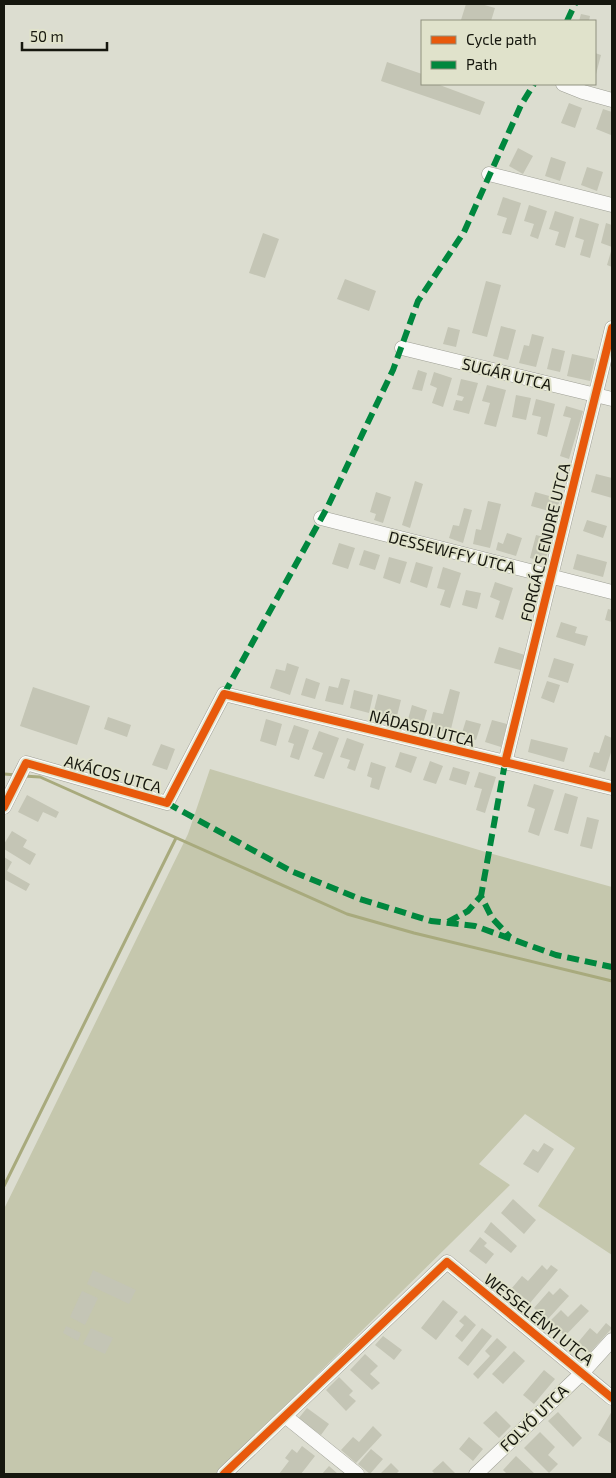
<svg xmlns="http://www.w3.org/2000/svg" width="616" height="1478" viewBox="0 0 616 1478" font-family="'Exo 2',sans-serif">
<rect width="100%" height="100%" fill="#dcddd0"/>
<path fill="#c5c7ad" d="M210,769l279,84 123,34v368l-74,-49 37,-58 -50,-34 -46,50 31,21 -294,289h-212v-265l184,-375z"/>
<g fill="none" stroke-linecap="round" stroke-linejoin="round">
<path stroke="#a8aa7d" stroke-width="3" d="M4,774l13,1
M23,776l17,1 307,137 67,19 198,48
M4,1186l172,-348"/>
</g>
<path fill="#c4c5b5" d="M466,4h15l14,4 -4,13 -30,-1z
M581,14l9,2 -1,5h-10z
M595,53l6,2 -6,23z
M387,62l35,12v10h15l48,18 -5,13 -99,-34z
M569,103l13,5 -7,20 -14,-5z
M603,109l9,3 -1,23 -15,-6z
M518,148l15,8 -10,18 -14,-8z
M551,157l15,5 -6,19 -15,-5z
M587,167l16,5 -6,19 -16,-6z
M503,197l18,6 -10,32 -9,-2 5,-15 -10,-3z
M529,205l18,6 -9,28 -8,-3 4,-12 -10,-3z
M555,211l19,6 -9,31 -10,-3 4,-13 -10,-3z
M580,218l19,6 -9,34 -10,-3 4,-15 -9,-3z
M606,223l6,2v22l-11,-4z
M263,233l16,6 -14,39 -16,-5z
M612,248v19l-5,-2z
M345,279l31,12 -7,20 -32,-12z
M486,281l15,4 -14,52 -15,-4z
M501,326l15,4 -8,30 -15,-4z
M448,327l12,3 -4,17 -13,-3z
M532,334l12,3 -8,30 -17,-4 5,-18 5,1z
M552,348l13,3 -5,21 -13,-3z
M572,354l23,5 -5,22 -23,-5z
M418,370l9,3 -5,18 -10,-2z
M434,372l18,6 -9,29 -11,-4 5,-15 -7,-3z
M461,379l17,4 -9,31 -16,-4 3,-10 6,1 2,-4 -7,-2z
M487,385l19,5 -10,37 -12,-3 6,-21 -8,-2z
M516,395l15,3 -5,22 -14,-3z
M536,399l19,5 -8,33 -10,-3 4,-17 -9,-2z
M566,406l17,5 -14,48 -9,-3 11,-38 -8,-2z
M596,474l16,4v20l-21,-6z
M415,481l8,3 -13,44 -8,-3z
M376,492l15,5 -8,26 -9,-3 2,-6 -6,-2z
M535,492l25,7 -4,14 -25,-7z
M488,501l13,3 -11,44 -17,-4 3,-15 5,1z
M464,508l8,2 -9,33 -14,-5 4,-13 6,1z
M587,520l20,6 -4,12 -20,-7z
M507,533l15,5 -6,18 -20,-6 2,-8 5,2z
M536,535l15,4 -6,23 -15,-4z
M339,543l16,5 -7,21 -16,-5z
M364,550l16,5 -5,15 -16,-5z
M577,554l30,8 -4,15 -30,-8z
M389,557l18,5 -7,22 -17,-6z
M416,562l17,5 -6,21 -17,-6z
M443,567l18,6 -11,35 -10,-3 5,-15 -8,-2z
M495,582l18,6 -10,32 -8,-3 5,-16 -10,-4z
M466,590l15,3 -4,16 -15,-4z
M608,609l4,1v12l-7,-2z
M561,622l16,5 -2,6 13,3 -3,10 -29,-9z
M499,647l26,8 -5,15 -26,-7z
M554,658l20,6 -6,19 -20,-6z
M287,663l12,4 -9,28 -20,-7 6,-19 9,2z
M306,678l14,5 -5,16 -14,-4z
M341,678l9,2 -7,25 -18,-4 4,-15 9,2z
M547,681l13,4 -6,18 -13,-5z
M33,687l57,19 -13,39 -57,-19z
M450,689l10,3 -10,41 -21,-5 4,-16 10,2z
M354,690l19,5 -4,18 -19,-5z
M378,694l23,6 -5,20 -23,-6z
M412,705l15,5 -5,17 -15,-4z
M108,717l23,8 -4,12 -23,-8z
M266,719l16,5 -6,22 -16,-5z
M466,720l15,4 -5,16 -15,-4z
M492,720l15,4 -6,23 -16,-5z
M294,725l15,5 -10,30 -9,-3 4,-13 -6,-2z
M319,731l20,7 -15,41 -10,-3 9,-23 -11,-4z
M605,735l7,3v11l-7,23 -16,-5 5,-15 5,1z
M347,738l17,6 -9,27 -8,-3 3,-8 -10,-3z
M531,739l37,9 -4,14 -36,-10z
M161,744l14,5 -8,21 -15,-5z
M400,752l17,5 -6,16 -16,-6z
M430,761l13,5 -7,18 -13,-4z
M371,762l15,5 -7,23 -9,-3 2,-9 -5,-2z
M453,767l17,5 -4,13 -17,-5z
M479,772l17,5 -11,36 -9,-3 6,-21 -8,-2z
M534,784l20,6 -15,46 -11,-4 7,-23 -8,-3z
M565,793l13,4 -10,37 -14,-4z
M27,795l32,17 -3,6 -13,-6 -5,10 -20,-10z
M587,817l12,3 -7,29 -12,-3z
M12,831l15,9 -4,7 13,7 -6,11 -26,-16v-5z
M4,857l8,5 -5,9 23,13 -4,7 -22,-12z
M544,1143l10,6 -16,24 -15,-9 10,-15 5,3z
M513,1199l23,21 -12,14 -23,-21z
M491,1222l26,24 -6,7 -27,-21z
M480,1237l7,6 -3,3 10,8 -8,10 -17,-13z
M542,1265l5,5 4,-5 7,5 -28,33 -18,-15 10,-12 6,5z
M93,1270l43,20 -7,14 -42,-20z
M560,1288l9,8 -22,24 -13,-12 15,-17 4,4z
M82,1291l16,7 -13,27 -15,-8z
M443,1300l15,12 -22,28 -15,-12z
M581,1304l8,7 -24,25 -15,-15 11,-11 7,7z
M465,1315l11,10 -14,17 -7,-6 9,-11 -5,-4z
M606,1323l6,5 -25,28 -12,-10 15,-18 7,6z
M66,1326l15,7 -3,8 -15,-8z
M91,1328l22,10 -8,16 -22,-10z
M482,1328l10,8 -24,30 -10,-8z
M383,1336l19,14 -8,10 -19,-15z
M497,1338l10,9 -29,32 -5,-5 17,-18 -5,-5z
M514,1351l11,10 -22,23 -11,-10z
M365,1354l13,12 -8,8 10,9 -8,7 -22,-20z
M544,1370l11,9 -21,25 -11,-9z
M339,1377l14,14 -4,4 7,6 -10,10 -20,-21z
M307,1408l22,16 -8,11 -23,-16z
M496,1411l15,15 -12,12 -16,-15z
M612,1411v33l-14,-9z
M558,1412l24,26 -9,9 -25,-26z
M373,1426l9,9 -26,28 -15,-13 12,-13 6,5z
M540,1432l15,15 -7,8 10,9 -9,9 -25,-25z
M469,1437l14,12 -10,12 -14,-12z
M302,1446l13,10 -14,18h-22l10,-13 -4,-3 7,-9 5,4z
M371,1449l12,10 -13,15 -12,-10z
M516,1456l19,18h-28l-4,-4z
M443,1461l13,13h-21l-3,-3z
M391,1463l8,8 -3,3h-16z
M329,1466l9,8h-16z"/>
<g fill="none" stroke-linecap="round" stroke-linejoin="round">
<g stroke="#9e9f95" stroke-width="15">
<path id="minor" d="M563,84l20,8 29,8
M489,174l123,31
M402,348l210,51
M321,518l291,74
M505,763l107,-435
M4,807l22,-44 141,40 57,-109 388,94
M285,1416l72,58
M224,1474l223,-212 165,136
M476,1474l107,-102 29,-32"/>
</g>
<use href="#minor" stroke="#fafaf8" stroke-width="14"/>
<path stroke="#00873e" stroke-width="6" stroke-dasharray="12 6" stroke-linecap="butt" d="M567,21l8,-17
M224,694l103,-186 66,-138 25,-69 46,-69 57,-127 13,-21
M505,763l-24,133 11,22 18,19
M167,803l124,68 69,28 71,22 44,5 81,29 56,12
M448,922l20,-11 13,-15"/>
<g stroke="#e0e2cb" stroke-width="11">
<path id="cycleway" d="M505,763l107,-435
M4,807l22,-44 141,40 57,-109 388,94
M224,1474l223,-212 165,136"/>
</g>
<use href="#cycleway" stroke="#e8590c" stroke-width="8"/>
</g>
<g text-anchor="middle" stroke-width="4" stroke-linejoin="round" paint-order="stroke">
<g font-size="16" fill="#16170e" stroke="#e0e2cb">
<text transform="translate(507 374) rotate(14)" y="6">SUGÁR UTCA</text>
<text transform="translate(545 542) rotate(-76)" y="6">FORGÁCS ENDRE UTCA</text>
<text transform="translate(452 552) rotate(14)" y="6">DESSEWFFY UTCA</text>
<text transform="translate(422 728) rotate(14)" y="6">NÁDASDI UTCA</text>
<text transform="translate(113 774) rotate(16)" y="6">AKÁCOS UTCA</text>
<text transform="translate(539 1319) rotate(39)" y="6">WESSELÉNYI UTCA</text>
<text transform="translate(534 1418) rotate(-44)" y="6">FOLYÓ UTCA</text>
</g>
</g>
<rect width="616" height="1478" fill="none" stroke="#16170e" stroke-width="10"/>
<rect x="421" y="20" width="175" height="65" fill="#e0e2cb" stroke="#8f917f"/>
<rect x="431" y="36" width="25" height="8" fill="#e8590c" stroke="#8f917f"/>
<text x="466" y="45" font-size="15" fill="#16170e">Cycle path</text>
<rect x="431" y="61" width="25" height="8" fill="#00873e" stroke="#8f917f"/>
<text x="466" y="70" font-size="15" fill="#16170e">Path</text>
<path d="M22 42v8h85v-8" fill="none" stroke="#16170e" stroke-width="2.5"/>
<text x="30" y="42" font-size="15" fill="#16170e" stroke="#e0e2cb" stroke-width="4" paint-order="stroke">50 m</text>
</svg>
